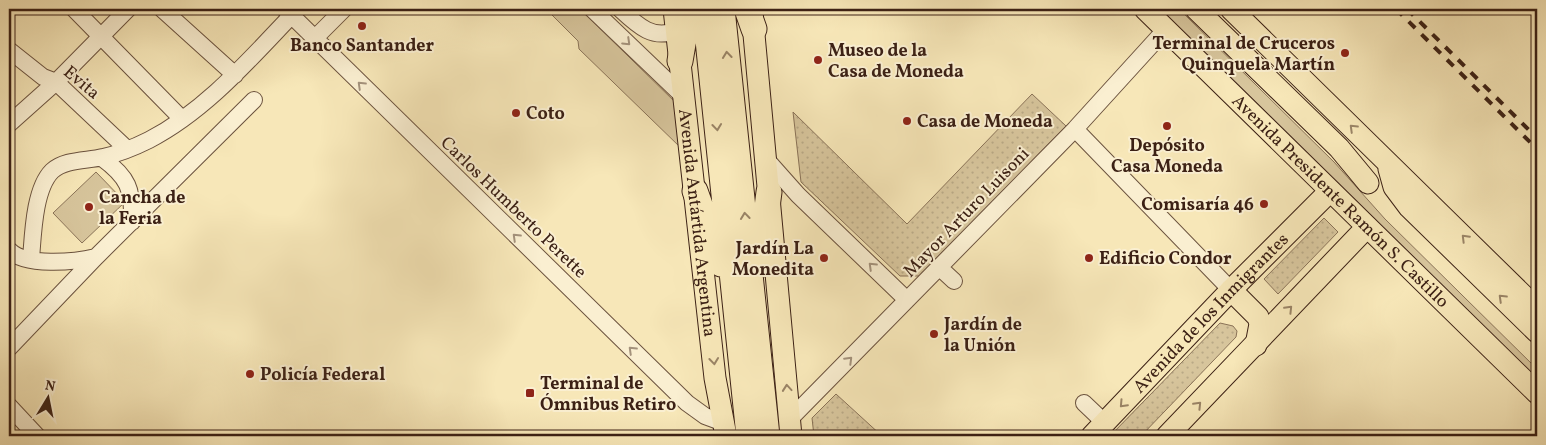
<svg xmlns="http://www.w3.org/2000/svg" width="1546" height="445" viewBox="0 0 1546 445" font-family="Vollkorn,serif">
<defs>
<pattern id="grass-dots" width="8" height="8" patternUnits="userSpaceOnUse" patternTransform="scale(1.25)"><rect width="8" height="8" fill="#d7c59c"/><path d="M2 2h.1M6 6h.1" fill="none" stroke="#b9a986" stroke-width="1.8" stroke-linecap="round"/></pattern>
</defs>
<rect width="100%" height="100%" fill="#f7e7b8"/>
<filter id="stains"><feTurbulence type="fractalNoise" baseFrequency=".004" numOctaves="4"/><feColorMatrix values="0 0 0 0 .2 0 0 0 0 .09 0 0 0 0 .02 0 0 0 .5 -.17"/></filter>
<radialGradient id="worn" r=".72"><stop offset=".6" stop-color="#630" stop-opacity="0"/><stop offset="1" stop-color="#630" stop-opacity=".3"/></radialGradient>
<path fill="url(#grass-dots)" stroke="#8a7358" d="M1032,94l34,32 -147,150h-19l-99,-94 -8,-70 114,112z
M1324,218l14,14 -60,62 -14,-15z
M1220,323l13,3 4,5 -1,6 -95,99h-31z
M836,394l46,42h-68l-2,-18z"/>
<path fill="#d7c59c" stroke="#8a7358" d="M546,9h34l96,94 5,45 -102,-99 -1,-8z
M1159,9h20l155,153 51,57 152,150v11z
M96,172l29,30 -43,41 -29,-30z"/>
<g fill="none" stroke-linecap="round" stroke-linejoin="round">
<g stroke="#6b523e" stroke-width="18">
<path id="minor" d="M74,9l107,109
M162,9l73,66
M285,9l402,394 18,13 19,7
M592,9l92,88
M620,9c17,16 33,32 57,21
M315,38l29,-29
M9,50l34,27 13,5 71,67
M9,124l47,-42 72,-73
M1075,129l156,161
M102,158c26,19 31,31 30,64
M766,159l32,36 109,105
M9,250c16,17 66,12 87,7
M31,259c2,-24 3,-70 21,-88 13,-12 35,-10 51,-14 15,-3 32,-10 46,-17 56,-29 100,-80 143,-125
M940,268l14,13
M9,348l87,-91 158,-157
M1084,403l21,20
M9,406l28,30
M790,419l285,-290 91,-100"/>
</g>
<g stroke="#3c2115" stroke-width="23">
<g id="major">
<path id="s1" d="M674,9l41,369 11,58"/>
<path id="s2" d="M1145,9l392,384"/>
<path d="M1196,9l143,139 29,35"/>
<path d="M1231,9l306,300"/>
<path d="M752,13l39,423"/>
<path d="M1389,169l5,18 15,20 128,125"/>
<path d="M1231,290l27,27 2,7 -4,21"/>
<path id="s3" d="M1092,436l139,-146 99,-99"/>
<path d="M1167,436l200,-209"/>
</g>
</g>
<g stroke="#3c2115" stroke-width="27">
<path id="highway" d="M722,9l45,427
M747,9l7,20
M705,11l44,425
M680,61l9,-52
M695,191l26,73
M762,264l1,-26 6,-46"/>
</g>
<use href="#minor" stroke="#faefd1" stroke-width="16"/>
<use href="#major" stroke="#f7e7b8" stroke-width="21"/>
<use href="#highway" stroke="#f7e7b8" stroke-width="25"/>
<path stroke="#3c2115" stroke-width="4" stroke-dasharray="9 9" stroke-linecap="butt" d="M1396,9l141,140
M1407,9l130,129"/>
</g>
<defs><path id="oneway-chevron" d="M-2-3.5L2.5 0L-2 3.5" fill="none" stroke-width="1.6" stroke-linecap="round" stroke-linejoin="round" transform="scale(1.25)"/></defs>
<g stroke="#a4927c">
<use href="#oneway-chevron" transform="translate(627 42) rotate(44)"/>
<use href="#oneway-chevron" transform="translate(361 85) rotate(-136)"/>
<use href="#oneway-chevron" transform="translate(516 237) rotate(-136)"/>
<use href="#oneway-chevron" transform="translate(872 266) rotate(-136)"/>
<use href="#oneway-chevron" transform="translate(632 350) rotate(-136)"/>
<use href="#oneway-chevron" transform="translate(849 360) rotate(-45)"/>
</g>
<g stroke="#9a8466">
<use href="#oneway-chevron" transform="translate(727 55) rotate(-96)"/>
<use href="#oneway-chevron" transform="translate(717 127) rotate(84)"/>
<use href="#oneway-chevron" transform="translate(1353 128) rotate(-136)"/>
<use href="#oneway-chevron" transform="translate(745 216) rotate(-96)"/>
<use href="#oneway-chevron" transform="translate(1465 238) rotate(-135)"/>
<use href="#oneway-chevron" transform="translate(1502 298) rotate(-136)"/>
<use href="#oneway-chevron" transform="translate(1289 309) rotate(-46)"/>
<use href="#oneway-chevron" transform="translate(714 361) rotate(84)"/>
<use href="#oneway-chevron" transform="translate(787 388) rotate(-95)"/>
<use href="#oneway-chevron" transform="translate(1123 404) rotate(133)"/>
<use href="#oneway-chevron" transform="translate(1198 405) rotate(-46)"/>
</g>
<g fill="#8f2418" stroke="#faefd1" stroke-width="2">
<circle cx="362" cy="26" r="5"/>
<circle cx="1345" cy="53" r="5"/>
<circle cx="818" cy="60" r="5"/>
<circle cx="516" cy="113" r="5"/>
<circle cx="907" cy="121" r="5"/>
<circle cx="1167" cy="126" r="5"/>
<circle cx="1264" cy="204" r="5"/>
<circle cx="89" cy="207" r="5"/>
<circle cx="824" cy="258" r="5"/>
<circle cx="1089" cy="258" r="5"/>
<circle cx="934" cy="334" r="5"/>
<circle cx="250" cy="374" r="5"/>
<rect x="525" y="388" width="10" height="10" rx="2.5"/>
</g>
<g text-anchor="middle" stroke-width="4" stroke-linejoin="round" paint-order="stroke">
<g font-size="18" font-weight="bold" fill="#3c2115" stroke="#faefd1" text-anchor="start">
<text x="1335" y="49" text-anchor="end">Terminal de Cruceros<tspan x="1335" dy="21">Quinquela Martín</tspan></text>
<text x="362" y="51" text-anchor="middle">Banco Santander</text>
<text x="828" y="56">Museo de la<tspan x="828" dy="21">Casa de Moneda</tspan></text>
<text x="526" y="119">Coto</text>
<text x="917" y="127">Casa de Moneda</text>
<text x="1167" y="151" text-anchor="middle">Depósito<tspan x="1167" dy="21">Casa Moneda</tspan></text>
<text x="99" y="203">Cancha de<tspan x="99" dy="21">la Feria</tspan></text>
<text x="1254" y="210" text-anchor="end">Comisaría 46</text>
<text x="814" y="254" text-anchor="end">Jardín La<tspan x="814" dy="21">Monedita</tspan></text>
<text x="1099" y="264">Edificio Condor</text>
<text x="944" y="330">Jardín de<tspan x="944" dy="21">la Unión</tspan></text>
<text x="260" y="380">Policía Federal</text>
<text x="540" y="389">Terminal de<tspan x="540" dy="21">Ómnibus Retiro</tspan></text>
</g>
<g font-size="18" fill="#3c2115" stroke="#faefd1">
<text transform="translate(82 82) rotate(40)" y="6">Evita</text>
<text dy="6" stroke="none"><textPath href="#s2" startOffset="274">Avenida Presidente Ramón S. Castillo</textPath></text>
<text transform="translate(514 207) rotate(44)" y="6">Carlos Humberto Perette</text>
<text transform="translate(966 212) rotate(-46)" y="6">Mayor Arturo Luisoni</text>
<text dy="6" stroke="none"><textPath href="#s1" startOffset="215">Avenida Antártida Argentina</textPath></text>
<text dy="6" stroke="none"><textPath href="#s3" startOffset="171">Avenida de los Inmigrantes</textPath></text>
</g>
</g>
<rect width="1546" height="445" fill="none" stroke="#f7e7b8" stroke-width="30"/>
<rect x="10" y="10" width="1526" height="425" fill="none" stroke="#3c2115" stroke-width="2.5"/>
<rect x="15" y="15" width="1516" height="415" fill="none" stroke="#3c2115"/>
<g transform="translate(48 398) rotate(10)" stroke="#faefd1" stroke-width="4" paint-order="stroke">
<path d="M0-4L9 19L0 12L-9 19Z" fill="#3c2115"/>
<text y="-8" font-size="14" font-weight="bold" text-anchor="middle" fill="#3c2115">N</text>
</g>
<rect width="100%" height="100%" filter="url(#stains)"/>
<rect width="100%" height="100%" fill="url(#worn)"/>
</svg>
